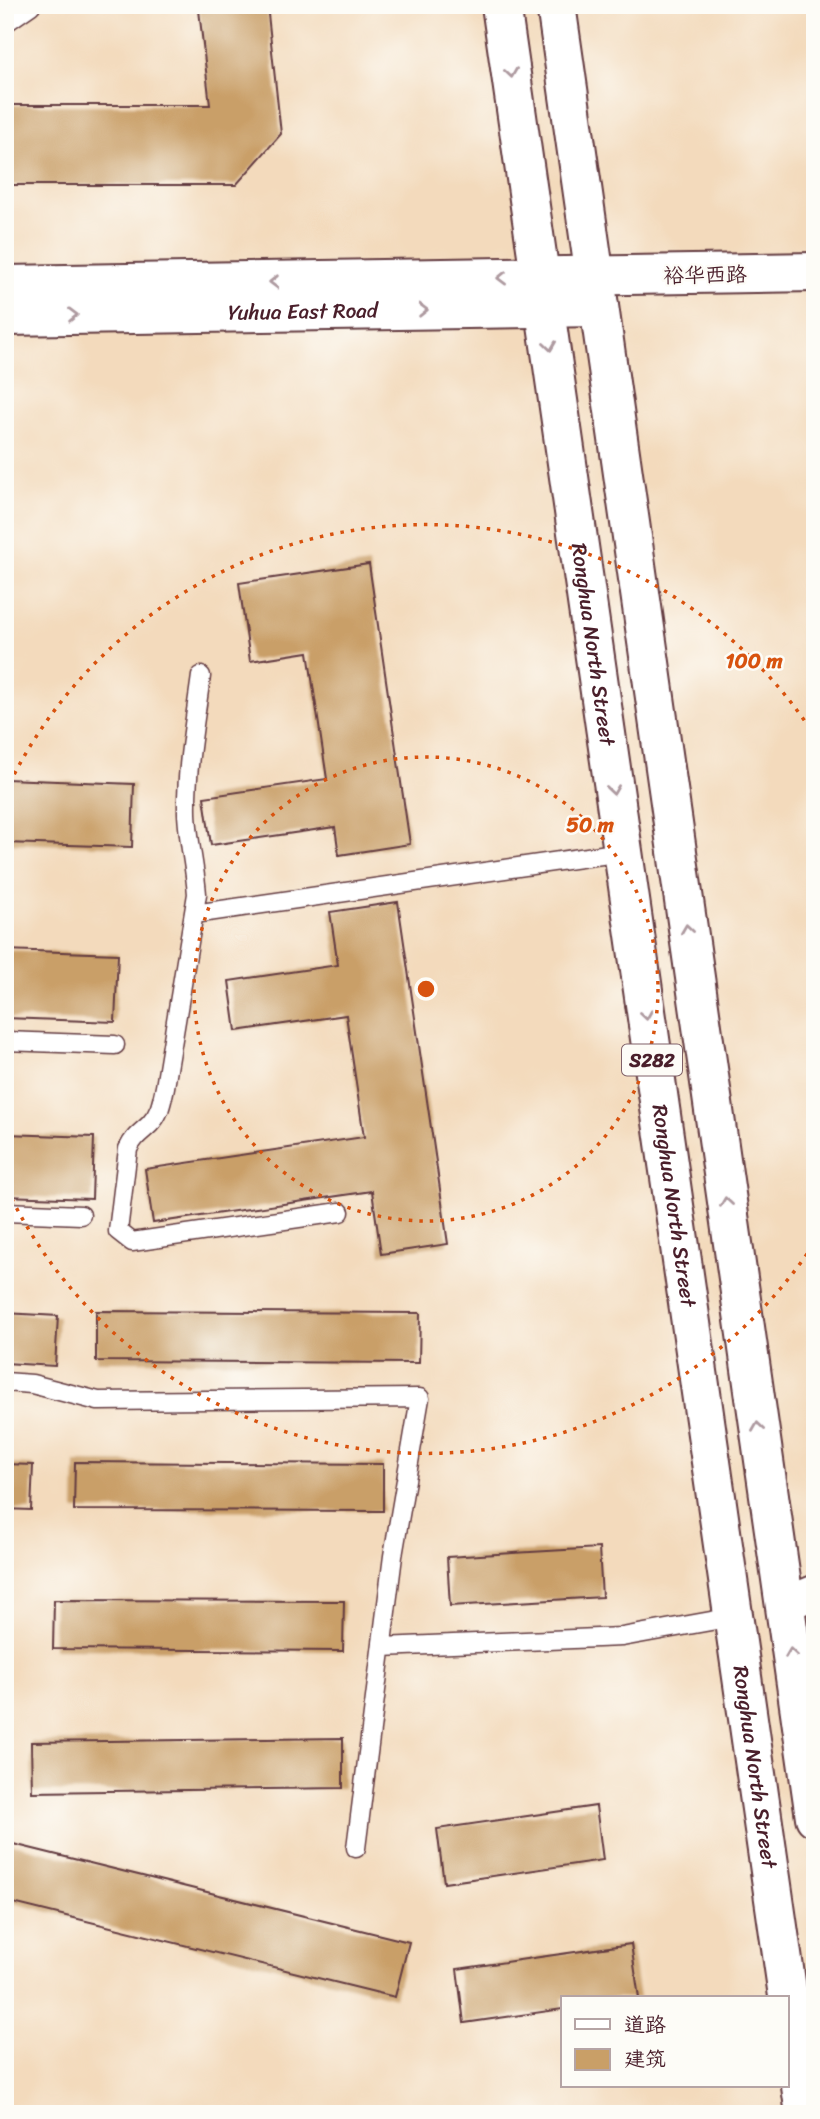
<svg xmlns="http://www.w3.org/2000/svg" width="820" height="2119" viewBox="0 0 820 2119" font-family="Sriracha,'LXGW WenKai TC',sans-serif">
<rect width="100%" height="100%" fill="#fdfcf7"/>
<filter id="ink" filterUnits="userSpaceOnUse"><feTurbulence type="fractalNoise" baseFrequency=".0143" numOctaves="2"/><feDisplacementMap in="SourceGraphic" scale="14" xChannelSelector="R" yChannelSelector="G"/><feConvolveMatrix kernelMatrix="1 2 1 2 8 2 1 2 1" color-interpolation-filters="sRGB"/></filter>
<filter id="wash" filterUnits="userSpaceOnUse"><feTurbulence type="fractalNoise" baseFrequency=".00686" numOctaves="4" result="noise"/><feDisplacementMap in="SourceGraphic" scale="28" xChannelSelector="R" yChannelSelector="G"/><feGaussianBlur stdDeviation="1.57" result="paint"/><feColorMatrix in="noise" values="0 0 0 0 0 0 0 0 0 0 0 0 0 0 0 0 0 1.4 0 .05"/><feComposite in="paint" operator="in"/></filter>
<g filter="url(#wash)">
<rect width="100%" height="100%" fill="#f3dabc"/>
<g id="blocks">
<path fill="#c99f67" d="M237,5h30l14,129 -45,51h-231v-80h205l-11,-95z
M369,564l41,280 -71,11 -4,-28 -124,18 -7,-48 123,-18 -19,-127 -58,9 -11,-78z
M5,779l129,5 -2,63 -127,-4z
M398,902l50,342 -67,10 -9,-63 -219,32 -8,-54 219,-32 -18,-122 -110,16 -7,-50 109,-16 -8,-53z
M5,950l113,4 -3,68 -110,-4z
M5,1134l89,3 -2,62 -87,-3z
M96,1311l324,2 -1,50 -323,-2z
M5,1313l53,3 -3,50 -50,-3z
M75,1462l308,2v47l-309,-1z
M5,1464l28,1 -2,45 -26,-1z
M599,1548l3,49 -152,9 -3,-49z
M54,1600l290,1 -1,50 -290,-2z
M343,1738v50l-311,4 -1,-50z
M596,1806l7,54 -159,23 -7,-54z
M5,1842l404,100 -14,55 -390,-96z
M631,1944l8,54h-76v11l-99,14 -7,-54z"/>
</g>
</g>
<g filter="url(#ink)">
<use href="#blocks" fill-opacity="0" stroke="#633b41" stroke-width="2"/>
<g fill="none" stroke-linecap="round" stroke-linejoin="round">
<g stroke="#633b41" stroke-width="21">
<path id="lane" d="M5,23l26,-18
M201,676c-6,45 -15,91 -14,137 1,27 8,54 10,81l-32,193c-3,14 -5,27 -15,37 -9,9 -16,12 -22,25l-10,82 14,11 208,-30
M194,914l428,-62
M5,1041l110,4
M5,1212l76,3
M5,1382l27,2 66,17 322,-3 -27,158 -37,292
M382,1647l240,-10 111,-20"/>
</g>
<g stroke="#633b41" stroke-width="37">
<path id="street" d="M784,1605l31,-13"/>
</g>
<g stroke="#633b41" stroke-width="42">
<g id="secondary">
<path d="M5,285l810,-13"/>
<path id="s1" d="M5,316l594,-9"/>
</g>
</g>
<g stroke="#633b41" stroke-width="42">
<g id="primary">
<path id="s2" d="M501,5l304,2109"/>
<path d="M556,5l259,1812"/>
</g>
</g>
<use href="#lane" stroke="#fff" stroke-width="18"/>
<use href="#street" stroke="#fff" stroke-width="33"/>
<use href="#secondary" stroke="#fff" stroke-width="38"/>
<use href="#primary" stroke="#fff" stroke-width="38"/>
</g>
<defs><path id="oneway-chevron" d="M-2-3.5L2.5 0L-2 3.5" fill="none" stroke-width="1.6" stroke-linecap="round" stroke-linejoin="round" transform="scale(1.75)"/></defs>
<g stroke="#ae9aa0">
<use href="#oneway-chevron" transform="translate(511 73) rotate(82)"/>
<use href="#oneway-chevron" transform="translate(502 278) rotate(179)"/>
<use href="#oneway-chevron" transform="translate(274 282) rotate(179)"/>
<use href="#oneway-chevron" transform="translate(423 310) rotate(-1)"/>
<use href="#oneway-chevron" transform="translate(73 315) rotate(-1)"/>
<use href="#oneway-chevron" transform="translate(550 346) rotate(82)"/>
<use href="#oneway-chevron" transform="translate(613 790) rotate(82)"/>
<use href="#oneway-chevron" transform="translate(687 929) rotate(-98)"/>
<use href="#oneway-chevron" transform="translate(646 1015) rotate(82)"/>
<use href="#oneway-chevron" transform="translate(726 1202) rotate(-98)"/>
<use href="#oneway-chevron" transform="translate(758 1427) rotate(-98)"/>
<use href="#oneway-chevron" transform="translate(791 1653) rotate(-98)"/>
</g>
</g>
<g fill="none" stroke="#d8530f" stroke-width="3.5" stroke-dasharray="3.5 7">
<circle cx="426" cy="989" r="232"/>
<path d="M813 1245A464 464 0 0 1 5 1185M5 793A464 464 0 0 1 813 733"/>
</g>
<g text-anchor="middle" stroke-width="5" stroke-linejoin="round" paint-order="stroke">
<rect fill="#fdfcf7" stroke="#806168" stroke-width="2" x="622" y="1044.5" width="60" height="31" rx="5"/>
<g font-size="19" font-weight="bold" fill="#4a1f2b">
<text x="652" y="1067">S282</text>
</g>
<g font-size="21" fill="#4a1f2b" stroke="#fdfcf7">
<text transform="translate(705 275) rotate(-1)" y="7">裕华西路</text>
<text dy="7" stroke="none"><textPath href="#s1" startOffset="298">Yuhua East Road</textPath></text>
<text dy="7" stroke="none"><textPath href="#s2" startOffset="646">Ronghua North Street</textPath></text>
<text dy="7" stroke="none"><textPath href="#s2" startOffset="1213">Ronghua North Street</textPath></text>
<text dy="7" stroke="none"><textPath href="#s2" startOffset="1780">Ronghua North Street</textPath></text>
</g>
</g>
<circle cx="426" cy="989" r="10" fill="#d8530f" stroke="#fdfcf7" stroke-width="3.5"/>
<g font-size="21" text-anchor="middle" font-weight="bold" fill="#d8530f" stroke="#fdfcf7" stroke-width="5" stroke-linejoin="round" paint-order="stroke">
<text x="754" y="668">100 m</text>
<text x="590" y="832">50 m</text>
</g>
<rect width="820" height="2119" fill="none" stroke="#fdfcf7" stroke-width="28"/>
<rect x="561" y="1996" width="228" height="91" fill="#fdfcf7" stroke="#b5a4a5" stroke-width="2"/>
<rect x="575" y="2019" width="35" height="10" fill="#ffffff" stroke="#b5a4a5" stroke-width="2"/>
<text x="624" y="2032" font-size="21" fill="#4a1f2b">道路</text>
<rect x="575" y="2049" width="35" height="21" fill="#c99f67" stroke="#b5a4a5" stroke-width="2"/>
<text x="624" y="2066" font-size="21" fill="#4a1f2b">建筑</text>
</svg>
